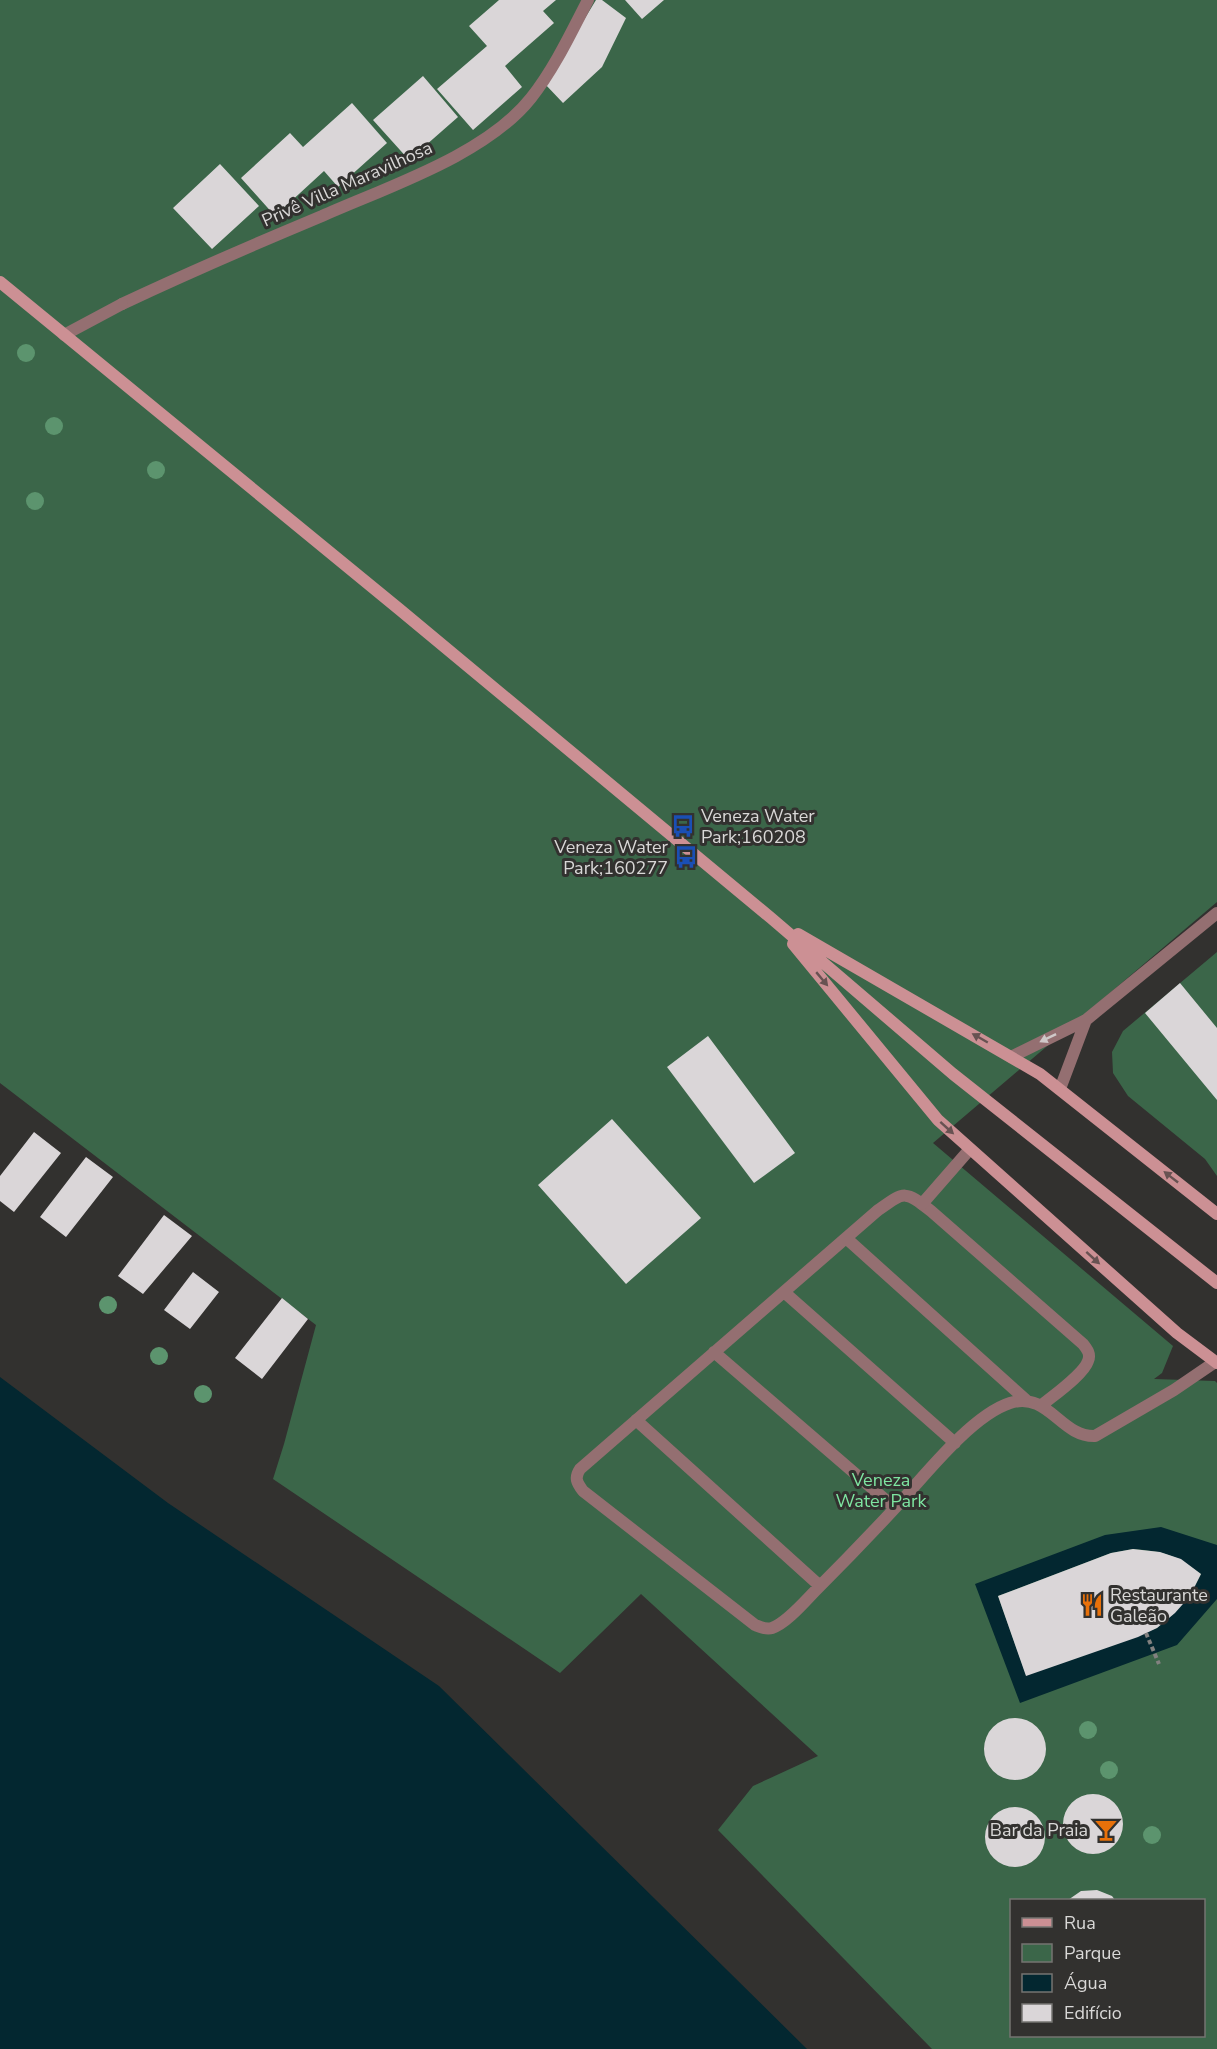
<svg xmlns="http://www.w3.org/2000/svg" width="1217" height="2049" viewBox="0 0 1217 2049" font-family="'Nunito Sans',sans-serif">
<rect width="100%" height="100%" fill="#32312f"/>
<path fill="#3b6649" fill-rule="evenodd" d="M0,0h1217v902l-284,241 240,203 -11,27 -8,6 61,2 2,2v666h-285l-214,-219 35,-44 65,-30 -177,-162 -81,79 -287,-194 11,-35 32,-119 -316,-242zM1012,1900h192v136h-192z
M1217,952v224l-12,-17 -77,-63 -15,-23 -1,-21 11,-21z"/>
<path fill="#032730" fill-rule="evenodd" d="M0,1377l168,126 271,183 368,363h-807z
M1161,1527l56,18v54l-40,46 -157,58 -45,-119 130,-49zM1133,1549c33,3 41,5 68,25 -13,25 -22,36 -44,54l-131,47 -28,-79 113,-43z"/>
<path fill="#dad6d8" d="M499,0h57l-13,11 11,12 -49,43 17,21 -49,43 -36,-41 50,-43 -18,-20z
M596,0h6l24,18 -24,49 -39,36 -18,-19z
M625,0h39l-22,19z
M423,76l35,41 -49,43 -36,-40z
M352,103l35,40 -49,44 -14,-16 -49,45 -34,-38 49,-45 13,14z
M220,164l39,42 -47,43 -39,-41z
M1180,983l37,45v72l-72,-87z
M708,1036l87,117 -41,30 -87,-116z
M612,1119l89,99 -75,66 -88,-99z
M34,1132l27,21 -47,59 -14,-11v-25z
M86,1157l27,20 -47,60 -26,-20z
M164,1215l28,21 -49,58 -25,-18z
M193,1272l26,20 -29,37 -26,-19z
M282,1298l26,21 -46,60 -27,-21z
M1133,1549l27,3 21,7 20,15 -11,22 -15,17 -18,15 -19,9 -112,39 -28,-80 113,-43z
M984 1749a31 31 0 1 1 62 0a31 31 0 1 1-62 0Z
M1063 1824a30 30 0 1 1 60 0a30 30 0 1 1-60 0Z
M985 1837a30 30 0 1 1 60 0a30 30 0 1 1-60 0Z
M1097,1890l15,6 3,4h-47l13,-9z"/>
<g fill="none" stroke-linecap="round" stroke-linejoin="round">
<path stroke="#828180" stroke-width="4" stroke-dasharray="4.5 3" stroke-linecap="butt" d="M1146,1633l13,31"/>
<path stroke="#946f71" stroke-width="12" d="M122,304c66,-31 133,-60 200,-88 65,-29 164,-61 209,-118 23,-29 40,-65 57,-98
M1011,1057l75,-37 131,-107
M1060,1089l26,-69
M846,1238l180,162
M784,1292l171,151
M714,1352l181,156
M1042,1405c12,-10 42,-31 46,-44 3,-7 -1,-12 -5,-17l-152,-133c-27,-21 -26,-20 -54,0l-297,258c-6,9 -3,14 3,22l172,134c5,2 11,5 17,3 15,-5 34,-28 45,-39 27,-27 53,-54 79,-82 28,-31 76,-92 114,-104 39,-12 50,34 85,33l79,-46 41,-28
M636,1420l184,166"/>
<path stroke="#946f71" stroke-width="12" d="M64,335l58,-31
M922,1204l48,-55"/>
<path stroke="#cc9094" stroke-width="12" d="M0,282l399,327 372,309 182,156 264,209
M798,934l242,140 177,140
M793,944l145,176 239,213 40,30"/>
</g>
<g fill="#5c946e">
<circle cx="26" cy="353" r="9"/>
<circle cx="54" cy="426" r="9"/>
<circle cx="156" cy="470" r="9"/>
<circle cx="35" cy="501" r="9"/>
<circle cx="108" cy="1305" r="9"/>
<circle cx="159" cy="1356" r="9"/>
<circle cx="203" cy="1394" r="9"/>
<circle cx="1088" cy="1730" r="9"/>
<circle cx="1109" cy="1770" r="9"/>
<circle cx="1152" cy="1835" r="9"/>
</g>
<defs><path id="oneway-solid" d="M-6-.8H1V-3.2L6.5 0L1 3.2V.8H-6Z" transform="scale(1.5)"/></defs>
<g fill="#685252">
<use href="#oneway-solid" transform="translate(822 979) rotate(50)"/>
<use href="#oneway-solid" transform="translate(980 1038) rotate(-150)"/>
<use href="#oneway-solid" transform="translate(947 1128) rotate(42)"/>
<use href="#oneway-solid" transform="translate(1171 1177) rotate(-142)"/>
<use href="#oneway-solid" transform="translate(1093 1258) rotate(42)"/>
</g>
<use fill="#cfc8c8" href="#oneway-solid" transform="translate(1048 1038) rotate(154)"/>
<defs>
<g id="bus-bare" transform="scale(1.8)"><path d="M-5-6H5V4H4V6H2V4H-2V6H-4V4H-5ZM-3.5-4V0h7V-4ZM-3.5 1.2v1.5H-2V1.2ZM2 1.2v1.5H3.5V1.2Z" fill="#1a4fb4" stroke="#32312f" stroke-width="2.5" paint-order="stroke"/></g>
<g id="restaurant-bare" transform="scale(1.8)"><path d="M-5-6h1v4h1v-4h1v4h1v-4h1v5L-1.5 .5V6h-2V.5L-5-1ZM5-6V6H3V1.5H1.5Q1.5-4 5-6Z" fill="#e8710a" stroke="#32312f" stroke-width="2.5" paint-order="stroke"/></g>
<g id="bar-bare" transform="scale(1.8)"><path d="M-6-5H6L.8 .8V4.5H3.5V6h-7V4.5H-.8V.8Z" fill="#e8710a" stroke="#32312f" stroke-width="2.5" paint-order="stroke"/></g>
</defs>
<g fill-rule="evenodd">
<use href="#bus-bare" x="683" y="826"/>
<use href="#bus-bare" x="686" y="857"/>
<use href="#restaurant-bare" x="1092" y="1605"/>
<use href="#bar-bare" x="1106" y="1830"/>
</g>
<g text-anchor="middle" stroke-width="6" stroke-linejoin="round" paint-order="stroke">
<g font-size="18" fill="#d9d8d7" stroke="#32312f">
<text transform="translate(347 184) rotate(-24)" y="6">Privê Villa Maravilhosa</text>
</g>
<g font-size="18" fill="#d9d8d7" stroke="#32312f" text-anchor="start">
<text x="701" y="822">Veneza Water<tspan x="701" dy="21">Park;160208</tspan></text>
<text x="668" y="853" text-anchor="end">Veneza Water<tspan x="668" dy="21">Park;160277</tspan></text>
<text x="1110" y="1601">Restaurante<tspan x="1110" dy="21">Galeão</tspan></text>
<text x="1088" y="1836" text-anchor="end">Bar da Praia</text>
</g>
<g font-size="18" fill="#7ee5a1" stroke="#32312f">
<text x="881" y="1486">Veneza<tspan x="881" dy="21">Water Park</tspan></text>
</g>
</g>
<rect x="1010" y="1899" width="195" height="138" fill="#32312f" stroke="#757472" stroke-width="1.5"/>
<rect x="1022" y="1918" width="30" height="9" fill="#cc9094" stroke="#757472" stroke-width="1.5"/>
<text x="1064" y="1929" font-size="18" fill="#d9d8d7">Rua</text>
<rect x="1022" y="1944" width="30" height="18" fill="#3b6649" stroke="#757472" stroke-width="1.5"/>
<text x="1064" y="1959" font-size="18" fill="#d9d8d7">Parque</text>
<rect x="1022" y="1974" width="30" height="18" fill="#032730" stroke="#757472" stroke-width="1.5"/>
<text x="1064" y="1989" font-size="18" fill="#d9d8d7">Água</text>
<rect x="1022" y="2004" width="30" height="18" fill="#dad6d8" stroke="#757472" stroke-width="1.5"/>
<text x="1064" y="2019" font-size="18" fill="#d9d8d7">Edifício</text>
</svg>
